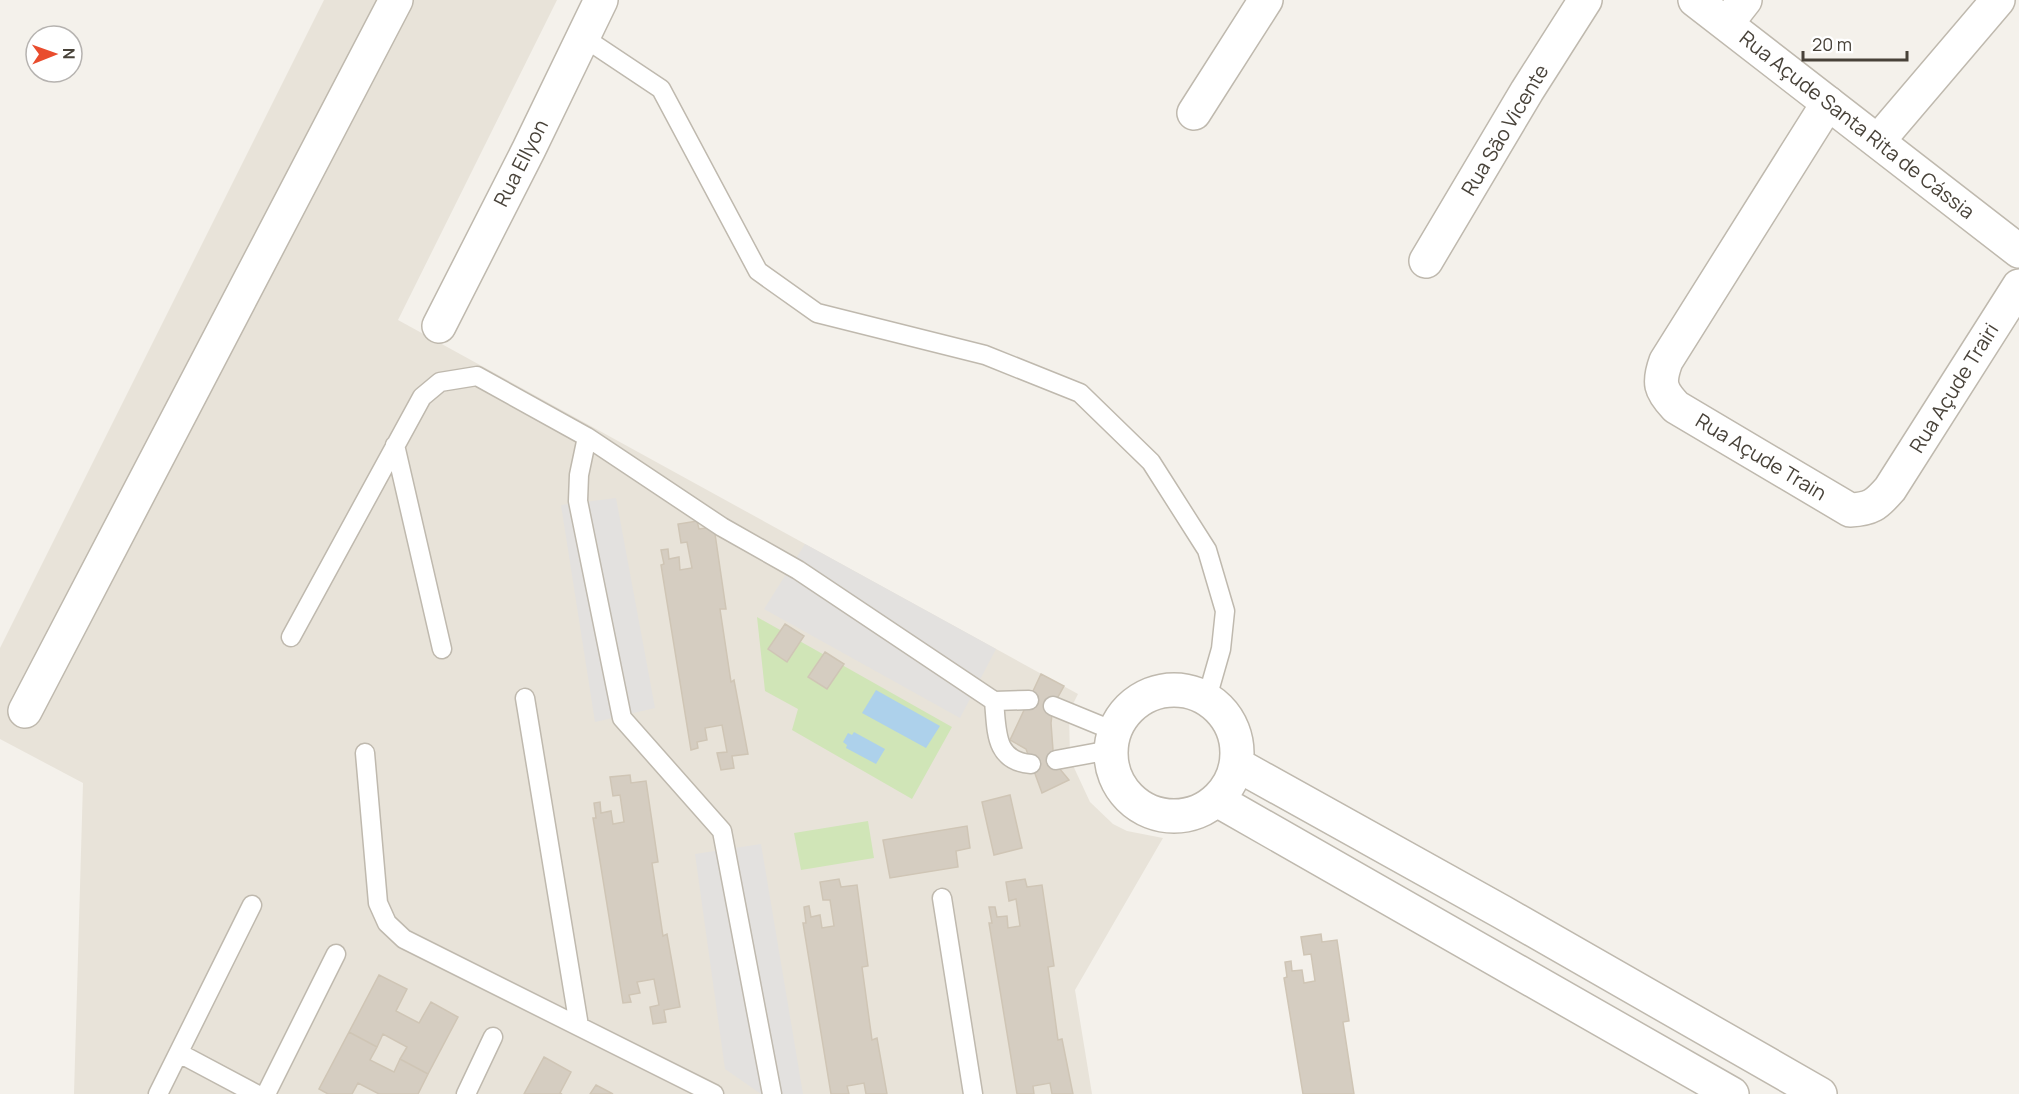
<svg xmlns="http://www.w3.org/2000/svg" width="2019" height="1094" viewBox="0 0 2019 1094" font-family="Manrope,sans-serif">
<rect width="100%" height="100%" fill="#f4f1eb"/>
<path fill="#e8e3d9" d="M324,0h233l-159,320 680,374 -9,18 1,47 20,43 23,22 14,7 36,7 -88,152 17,104h-1018l9,-311 -83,-44v-91z"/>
<path fill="#d0e5b7" d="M757,617l195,110 -40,72 -120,-69 6,-21 -33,-18z
M868,821l6,37 -73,12 -7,-37z"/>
<path fill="#e3e1df" d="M616,498l39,210 -60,14 -34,-217z
M805,544l191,105 -36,69 -196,-109z
M761,844l42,250h-42l-36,-25 -30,-215z"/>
<path fill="#add1eb" d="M876,690l64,36 -14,22 -64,-35z
M854,732l31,17 -9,15 -30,-16 1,-3 -4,-3 5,-9 4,2z"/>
<path fill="#d5cdc1" stroke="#cfc5b5" stroke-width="1.5" d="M697,521l2,8 15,-2 12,82h-6l11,73 3,-2 14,74 -16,2 2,12 -13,2 -4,-17 10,-1 -5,-27 -17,3 2,12 -10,2 1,6 -7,2 -30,-185 3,-1 -3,-14 7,-1 1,10 10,-2 1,13 12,-2 -5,-26 -6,1 -3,-19z
M785,624l19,12 -17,26 -19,-13z
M825,652l19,12 -17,25 -19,-12z
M1041,674l23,12 -11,20 -2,17 2,27 6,18 10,12 -27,13 -16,-44 -16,-9z
M630,775l1,8 15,-2 12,81 -6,1 11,73 4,-2 13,73 -16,3 2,12 -13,2 -3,-17 9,-2 -5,-26 -17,3 3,11 -11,2 2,7 -8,1 -30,-185h3l-2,-15 6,-1 1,11 10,-2 2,13 11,-2 -4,-27 -7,1 -3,-19z
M1010,795l12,53 -28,7 -12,-53z
M967,826l3,22 -14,3 2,16 -68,11 -7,-38z
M839,879l2,8 16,-2 11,81 -6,1 10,73 5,-2 10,56h-21l-2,-11 -17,3 2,8h-18l-28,-171h3l-2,-16 5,-1 2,11 9,-2 2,13 12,-2 -4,-26h-7l-3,-18z
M1025,879l2,8 15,-2 12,81 -6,1 10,73 4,-1 11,55h-21l-2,-11 -17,3 1,8h-17l-28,-171h3l-3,-16h6l2,10 10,-1 1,12 12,-2 -4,-27 -7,2 -3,-19z
M1321,934l1,8 15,-2 12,81 -6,1 11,72h-51l-19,-116 3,-1 -2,-15 6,-1 1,10 10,-1 2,13 11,-2 -4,-27 -7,1 -3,-18z
M379,975l28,14 -11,22 23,12 12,-21 27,15 -30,57 -28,-15 7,-12 -24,-13 -6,13 -28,-15z
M349,1032l28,15 -7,13 24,12 6,-13 28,15 -10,20h-39l-21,-11 -6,11h-24l-9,-5z
M544,1057l27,15 -11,21 2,1h-38z
M596,1085l17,9h-23z"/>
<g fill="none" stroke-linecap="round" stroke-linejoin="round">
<g stroke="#bfb9ae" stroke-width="21">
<path id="service" d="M583,37l78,52 97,182 59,42 168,42 95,38 71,69 56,88 18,61 -4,38 -14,49
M395,445l47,204
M291,637l131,-240 18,-15 37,-6 110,61
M525,698l54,328
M994,701c3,30 0,60 37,63
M1053,706l61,25
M365,753l13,150 9,20 17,16 310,155
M1056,760l54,-10
M942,898l31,196
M179,1053l77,41
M158,1094l94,-189
M266,1094l70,-140
M466,1094l27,-57
M772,1094l-50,-263 -100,-113 -44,-217 1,-26 8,-38 135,90 76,43 196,131 35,-1"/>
</g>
<g stroke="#bfb9ae" stroke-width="36">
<path id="minor" d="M1727,23l18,-23
M1828,103l-162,258c-8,22 -6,29 10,46l174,103c21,-1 26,-5 40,-21l129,-203
M1194,113l72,-113
M1878,141l120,-141
M1426,261l101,-170 58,-91
M439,326l90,-177 72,-149
M1111 753a63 63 0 1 1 126 0a63 63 0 1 1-126 0Z
M25,711l371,-711
M1236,764l266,148 318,182
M1217,800l515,294"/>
</g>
<g stroke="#bfb9ae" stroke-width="36">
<path id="tertiary" d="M1695,0l324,251"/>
</g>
<use href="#service" stroke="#fff" stroke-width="18"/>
<use href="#minor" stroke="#fff" stroke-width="33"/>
<use href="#tertiary" stroke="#fff" stroke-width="33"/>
</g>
<g text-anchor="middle" stroke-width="5" stroke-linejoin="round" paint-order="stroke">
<g font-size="20" fill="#484239" stroke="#fff">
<text transform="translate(1857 125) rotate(38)" y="7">Rua Açude Santa Rita de Cássia</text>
<text transform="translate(1505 130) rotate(-59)" y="7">Rua São Vicente</text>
<text transform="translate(521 163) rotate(-63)" y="7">Rua Ellyon</text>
<text transform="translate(1954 388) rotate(-58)" y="7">Rua Açude Trairi</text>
<text transform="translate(1761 457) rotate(31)" y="7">Rua Açude Train</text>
</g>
</g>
<g transform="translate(54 54) rotate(89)"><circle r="28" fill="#ffffff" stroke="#b6b3b0" stroke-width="1.5"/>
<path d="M0-4.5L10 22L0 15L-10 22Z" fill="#e94c2d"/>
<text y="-9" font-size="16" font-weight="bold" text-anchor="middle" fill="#484239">N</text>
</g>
<path d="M1803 51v9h104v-9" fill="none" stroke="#484239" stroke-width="3"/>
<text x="1812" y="51" font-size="18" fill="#484239" stroke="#ffffff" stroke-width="4.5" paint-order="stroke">20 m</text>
</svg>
